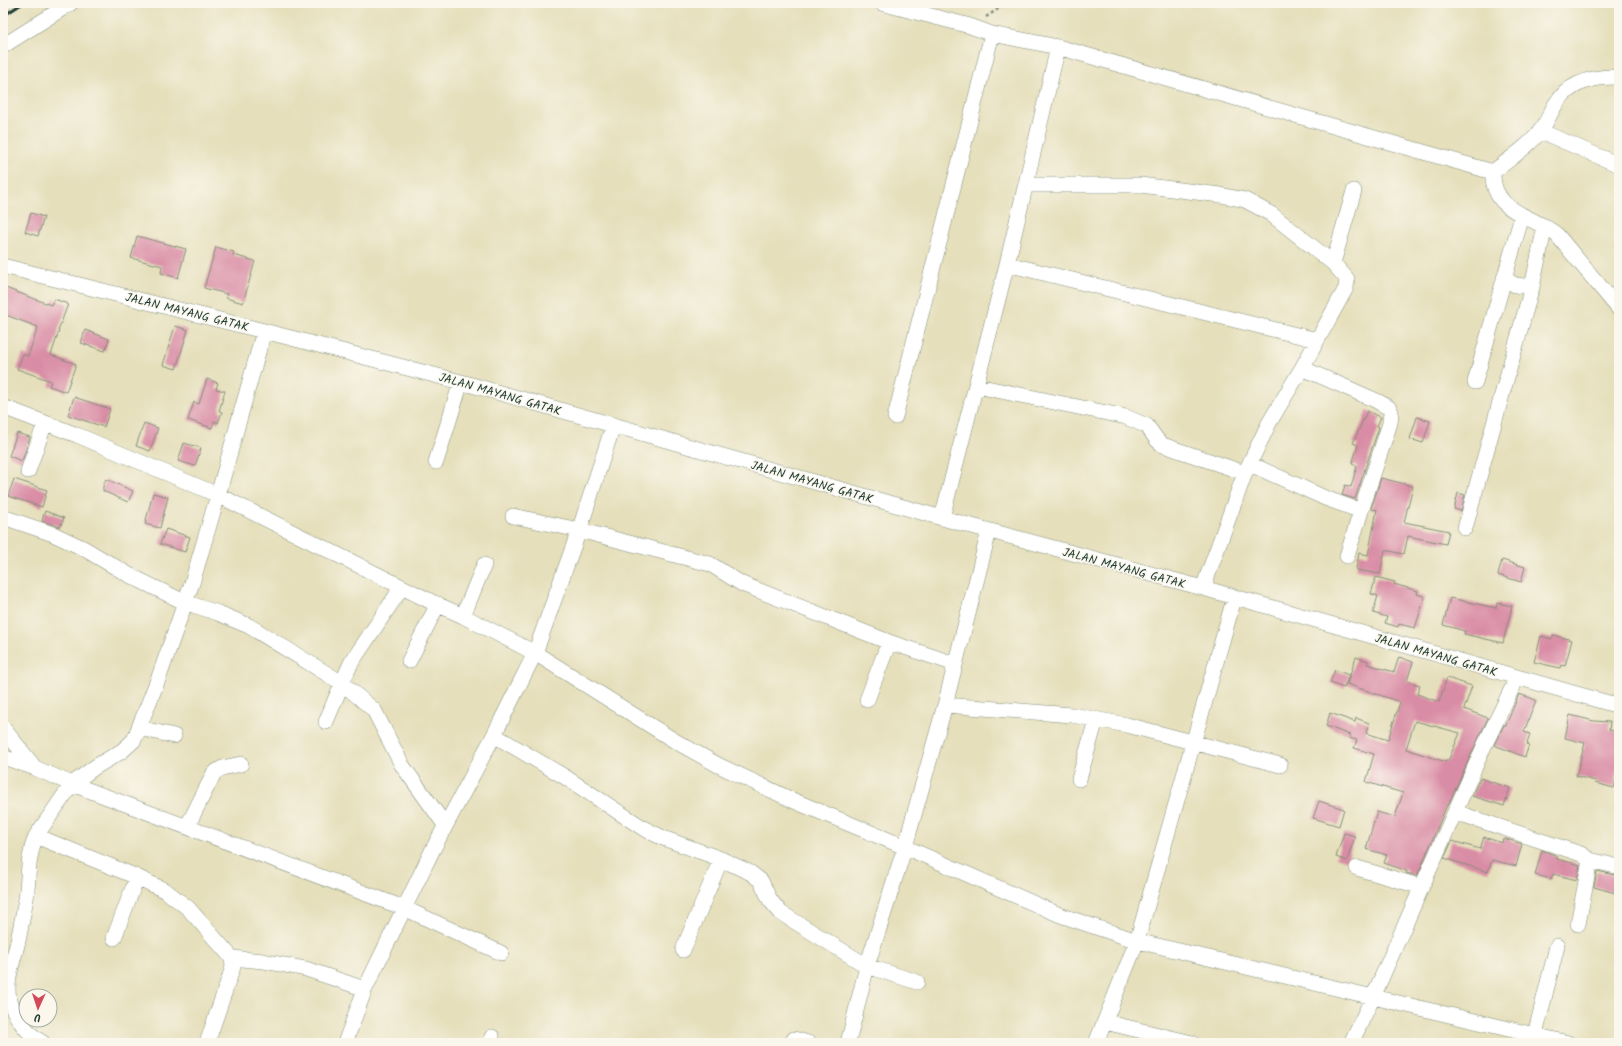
<svg xmlns="http://www.w3.org/2000/svg" width="1622" height="1046" viewBox="0 0 1622 1046" font-family="Kalam,sans-serif">
<rect width="100%" height="100%" fill="#fbf7ec"/>
<filter id="ink" filterUnits="userSpaceOnUse"><feTurbulence type="fractalNoise" baseFrequency=".025" numOctaves="2"/><feDisplacementMap in="SourceGraphic" scale="8" xChannelSelector="R" yChannelSelector="G"/><feConvolveMatrix kernelMatrix="1 2 1 2 8 2 1 2 1" color-interpolation-filters="sRGB"/></filter>
<filter id="wash" filterUnits="userSpaceOnUse"><feTurbulence type="fractalNoise" baseFrequency=".012" numOctaves="4" result="noise"/><feDisplacementMap in="SourceGraphic" scale="16" xChannelSelector="R" yChannelSelector="G"/><feGaussianBlur stdDeviation="0.9" result="paint"/><feColorMatrix in="noise" values="0 0 0 0 0 0 0 0 0 0 0 0 0 0 0 0 0 1.4 0 .05"/><feComposite in="paint" operator="in"/></filter>
<g filter="url(#wash)">
<rect width="100%" height="100%" fill="#e5dfbb"/>
<g id="blocks">
<path fill="#d98ca5" fill-rule="evenodd" d="M31,213l13,4 -6,19 -13,-4z
M137,236l49,13 -8,29 -17,-5 1,-7 -31,-8z
M216,247l18,5 -1,3 22,6 -12,42 -17,-5 1,-4 -23,-6z
M3,287l48,18 3,-6 14,5 -10,27h1l-8,24 25,9 -10,28 -17,-6 2,-5 -34,-12 6,-15 5,2 10,-29 -35,-13z
M175,326l13,4 -12,39 -13,-4z
M85,330l24,9 -4,12 -24,-8z
M207,379l11,4 -2,6 9,2 -6,20 3,1 -4,11 -4,-2 -2,7 -24,-8 6,-18 5,2z
M74,397l36,12 -6,18 -36,-12z
M1367,411l14,6 -4,9 2,1 -24,72 -13,-4 3,-10 6,2 6,-21 -5,-2 6,-19 -5,-2z
M1417,417l13,4 -7,22 -13,-4z
M144,423l14,5 -8,23 -14,-5z
M17,433l13,4 -8,24 -13,-5z
M184,443l17,5 -6,18 -17,-5z
M1381,478l32,8 -9,36 45,9 -3,13 -38,-8 -4,18 -19,-4 -5,24 -24,-4 3,-17 9,2 9,-45 -6,-1z
M14,479l33,11 -5,17 -34,-11z
M106,479l27,12 -5,11 -25,-11v-5z
M153,493l15,4 -8,31 -15,-4z
M1458,493l7,2 -4,16 -7,-2z
M45,511l19,7 -4,9 -18,-6z
M166,529l24,8 -5,15 -25,-8z
M1502,560l23,7 -4,15 -23,-7z
M1376,577l19,5 -1,2 24,7 -1,3 8,3 -10,31 -16,-4 -1,3 -13,-4 2,-6 -14,-4 5,-17 -7,-2z
M1450,598l46,10 1,-5 15,3 -9,37 -39,-9 1,-3 -22,-6z
M1553,635l19,5 -7,26 -4,-1 -1,3 -26,-6 7,-26 11,3z
M1356,657l12,4 -1,3 27,8 5,-15 14,5 -6,19 13,4 -3,9 22,8 8,-24 25,8 -8,23 24,9 -40,87h-1l-30,71 -11,-3 1,-2 -23,-8 3,-8 -21,-6 11,-37 18,5 8,-24 -37,-11 8,-28 -20,-6 3,-8 -8,-2 1,-3 -24,-9 4,-13 25,9 1,-4 13,5 -3,10 22,7 12,-38 -53,-18zM1415,721l45,12 -12,28 -1,-1 -1,2 -40,-13z
M1335,670l14,5 -5,13 -14,-5z
M1519,694l17,6 -12,32 6,2 -3,10 2,1 -4,12 -31,-12 10,-20h2z
M1570,715l24,6 16,1 -1,8 10,2v35l-5,21 -19,-5 1,-2 -20,-5 9,-33 -20,-5z
M1480,778l30,10 -6,18 -32,-10z
M1319,801l25,8 -5,17 -26,-8z
M1344,833l11,3 -8,25 -11,-4z
M1484,837l18,6 1,-5 19,6 -6,22 -24,-6 -4,12 -44,-14 8,-17 28,8z
M1542,850l15,6v3l23,6 -3,15 -24,-6 -2,5 -16,-4z
M1597,871l22,5v18l-25,-7z"/>
</g>
</g>
<g filter="url(#ink)">
<use href="#blocks" fill-opacity="0" stroke="#828e78" stroke-width="1"/>
<g fill="none" stroke-linecap="round" stroke-linejoin="round">
<g stroke="#828e78" stroke-width="16">
<path id="minor" d="M881,3l89,23 22,8 66,13
M3,46l68,-43
M1540,131l79,34
M1493,172c16,-13 34,-24 47,-40 6,-8 10,-18 15,-27 14,-23 38,-29 64,-28
M1026,185h114l80,10 25,5 26,14 62,49 14,16 -1,9 -44,80 -33,55 -24,50 -42,115
M1333,263l21,-72
M1007,264l310,76
M3,266l261,65 197,51 481,136 261,70 416,118
M1504,278l11,7 17,2
M1475,382l47,-166
M977,386l149,31 21,9 10,14 6,5 82,28
M3,407l74,28 141,60 46,-164
M895,417l97,-383
M613,426l-32,99 -46,128 -41,82 71,42 78,51 20,10 58,21 30,14 10,8 9,19 11,13 86,53 50,16
M436,462l25,-80
M1250,464l75,34 36,13 29,-88 1,-11 -2,-4 -12,-7 -75,-33
M28,471l17,-48
M513,516l66,14 131,34 32,20 147,58 66,22
M3,517l50,17 30,14 46,27 55,27 34,11 31,13 93,57 -16,39
M942,518l65,-254 51,-217 435,125c-2,41 40,43 64,63l62,74
M1465,528l67,-241 13,-61
M1347,556l14,-45
M402,587l-51,76 -9,20 32,27 28,55 43,60
M463,616l21,-51
M409,661l29,-57
M867,700l22,-58
M945,705l127,10 55,10 153,40
M3,728l32,40
M139,728l35,8
M3,757l32,11 37,16 -36,52c-9,21 -7,42 -10,63 -3,14 -5,28 -8,42 -4,18 -13,39 -9,57 5,18 18,36 34,45
M1079,779l17,-59
M1455,812l126,42 9,6 29,7
M187,827l27,-54 8,-5 19,-4
M36,836l101,41 29,14 22,17 44,50 1,9 -26,76
M1357,868l65,19
M1578,924l12,-64
M114,938l23,-61
M683,950l38,-91
M501,953l-97,-45 -332,-124 23,-17 27,-16 12,-11 25,-63 33,-94 26,-88 214,107 31,14 72,37 140,88 43,24 74,35 113,47 40,-142 44,-174
M232,958l31,3 43,8 59,20
M1105,1022l87,21
M1535,1035l22,-89
M794,1039l14,4
M345,1043l20,-54 67,-138 62,-116
M491,1043l1,-6
M848,1043l19,-77 38,-119 155,68 77,26 236,56 112,-253 32,-66
M1096,1043l41,-102 97,-342
M1351,1043l22,-46 195,46"/>
</g>
<path stroke="#828e78" stroke-width="2.5" stroke-dasharray="3 3" stroke-linecap="butt" d="M986,17l21,-14"/>
<use href="#minor" stroke="#fff" stroke-width="15"/>
<path stroke="#1f3d34" stroke-width="3" d="M3,4l1,-1
M3,16l20,-13"/>
</g>
</g>
<g text-anchor="middle" stroke-width="3" stroke-linejoin="round" paint-order="stroke">
<g font-size="12" fill="#1f3d34" stroke="#fbf7ec">
<text transform="translate(187 312) rotate(14)" y="4">JALAN MAYANG GATAK</text>
<text transform="translate(500 394) rotate(16)" y="4">JALAN MAYANG GATAK</text>
<text transform="translate(812 482) rotate(16)" y="4">JALAN MAYANG GATAK</text>
<text transform="translate(1124 568) rotate(15)" y="4">JALAN MAYANG GATAK</text>
<text transform="translate(1436 655) rotate(16)" y="4">JALAN MAYANG GATAK</text>
</g>
</g>
<rect width="1622" height="1046" fill="none" stroke="#fbf7ec" stroke-width="16"/>
<g transform="translate(38 1008) rotate(183)"><circle r="19" fill="#fbf7ec" stroke="#a3ada2"/>
<path d="M0-3L7 15L0 10L-7 15Z" fill="#d1495b"/>
<text y="-6" font-size="11" font-weight="bold" text-anchor="middle" fill="#1f3d34">U</text>
</g>
</svg>
